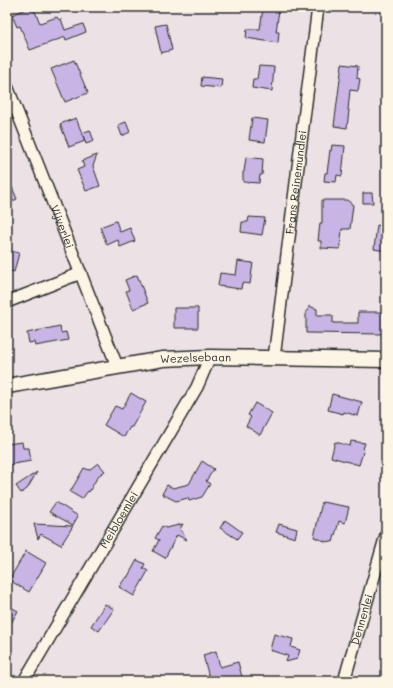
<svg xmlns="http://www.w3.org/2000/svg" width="393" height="688" viewBox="0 0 393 688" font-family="Mali,sans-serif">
<rect width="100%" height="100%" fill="#ece2e5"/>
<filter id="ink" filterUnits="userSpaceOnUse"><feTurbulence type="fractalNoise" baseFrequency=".025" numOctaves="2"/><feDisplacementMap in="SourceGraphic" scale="8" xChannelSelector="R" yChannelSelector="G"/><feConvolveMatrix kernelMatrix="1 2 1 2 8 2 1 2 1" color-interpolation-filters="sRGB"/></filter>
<g filter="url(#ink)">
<path fill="#c8b4e5" stroke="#2b2b2b" d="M30,7h3l7,16 17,-6 2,3 2,-1 4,11 18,-6 3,8 -20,8 -1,-3 -35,13 -10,-24 -3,1 -5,-12z
M263,8l16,2 -3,22h3l-1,11 -32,-5 1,-9h13z
M166,24l6,26 -11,3 -6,-27z
M74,60l14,33 -23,9 -14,-33z
M342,64l16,2 -1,12 3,1 -2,12 -8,-1 -2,20h1l-2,18 -13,-2z
M259,66l15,1 -2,24 -20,-3 1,-9h4z
M202,77l20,2 -1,9 -20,-2z
M76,118l9,23 -16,6 -9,-23z
M252,118l16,2 -3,22 -16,-2z
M126,122l4,10 -8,4 -4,-11z
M90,130l4,11 -8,3 -4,-11z
M332,145l13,1 -3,30 -5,-1 -1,7 -12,-1 1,-8h2l3,-23 1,1z
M97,155l-4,11 7,20 -14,5 -9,-21 7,-3 -2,-6z
M246,157l17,2 -1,16h-2l-1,8 -16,-1v-10h1z
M7,175l10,24 -10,5z
M363,193h9l1,10h-10z
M322,200h25l6,5 -3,24h-8l-2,20 -19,-1v-7h-3l2,-18h2z
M249,217l16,1 -3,17 -21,-3 1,-10h6z
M116,221l4,11 10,-4 5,13 -15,6 -2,-7 -11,5 -7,-18z
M377,225l9,2 -1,24 -11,-2z
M7,250l12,3 -5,19 -7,-2z
M238,261l15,2 -3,21 -8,-1 -1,6 -23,-3 2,-13 16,2z
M137,275l11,28 -15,6 -7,-18 3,-1 -4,-10z
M309,306l8,3v6h15l1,1v7h25v-11h26l-1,22 -77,-1v-22h2z
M174,308h24v20h-24z
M60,326l1,7 5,-1 2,8 -33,6 -1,-4 -5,1 -2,-10z
M131,393l15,9 -14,25h-2l-6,10 -20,-12 11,-19 7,3z
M332,394l30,8 -4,14 -14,-4 -1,2 -15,-4z
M255,403l17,10 -12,22 -14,-9 5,-9 -3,-2z
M351,441l14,2 -2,6h1l-5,16 -28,-8 4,-15 15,4z
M22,442l1,6h6l2,13 -24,4v-21z
M202,461l12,8 -8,12 4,3 -8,13 -13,4 -1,-3 -12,3 -14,-7 5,-9 6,3 16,-4z
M98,463l7,8 -7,5 -9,16 -1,-1 -6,8 -12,-7 14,-24 5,2z
M37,472l-10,17 -6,4 -5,-7z
M56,502l22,14 -5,9 -24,-13z
M322,502l27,5 -4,16 -6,-2 -1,4 -5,17 -5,-1 -1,1 -13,-5z
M225,520l17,12 -5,7 -17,-11z
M34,524l39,2 -12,19 -20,-11 -3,5z
M183,524l-3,5 7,11 -10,-5 -12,23 -12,-7 6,-11 -4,-2 7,-12 4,2z
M279,524l18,5 -2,9 -19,-6z
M26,551l20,12 -17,29 -20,-12z
M137,560l8,4 -2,4 5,3 -14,25 -15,-9 7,-10 1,1z
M105,604l9,5 -15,22 -8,-5z
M7,605l11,6 -11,19z
M274,634l19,5 -2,8 9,3 -3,9 -11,3 2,-6 -18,-6z
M216,651l4,16 18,-5 4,15 -13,4h-19l-7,-26z"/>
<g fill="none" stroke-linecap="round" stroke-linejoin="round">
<g stroke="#2b2b2b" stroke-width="14">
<g id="minor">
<path id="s1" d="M7,86l110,280"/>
<path d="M7,302l74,-29"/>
<path id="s2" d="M274,358l44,-351"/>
<path id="s3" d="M24,681l173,-294 13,-30"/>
<path id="s4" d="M344,681l42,-146"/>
</g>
</g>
<g stroke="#2b2b2b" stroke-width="17">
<g id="tertiary">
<path id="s5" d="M7,386l156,-27 47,-2 176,3"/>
</g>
</g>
<use href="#minor" stroke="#fcf5e5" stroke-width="11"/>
<use href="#tertiary" stroke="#fcf5e5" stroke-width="14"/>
</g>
</g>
<g text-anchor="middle" stroke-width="3.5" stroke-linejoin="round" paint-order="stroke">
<g font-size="11" fill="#2b2b2b" stroke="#fcf5e5">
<text dy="4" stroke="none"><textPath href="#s2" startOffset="177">Frans Reinemundlei</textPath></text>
<text dy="4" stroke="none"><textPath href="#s1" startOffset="151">Vijverlei</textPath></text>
<text dy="4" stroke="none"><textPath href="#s5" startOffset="191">Wezelsebaan</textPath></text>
<text dy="4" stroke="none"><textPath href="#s3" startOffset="187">Meibloemlei</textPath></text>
<text dy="4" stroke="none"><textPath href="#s4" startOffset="64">Dennenlei</textPath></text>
</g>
</g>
<rect width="393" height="688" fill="none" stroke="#fcf5e5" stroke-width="24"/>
<rect x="12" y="12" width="369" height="664" fill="none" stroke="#2b2b2b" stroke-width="1.5" filter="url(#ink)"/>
</svg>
